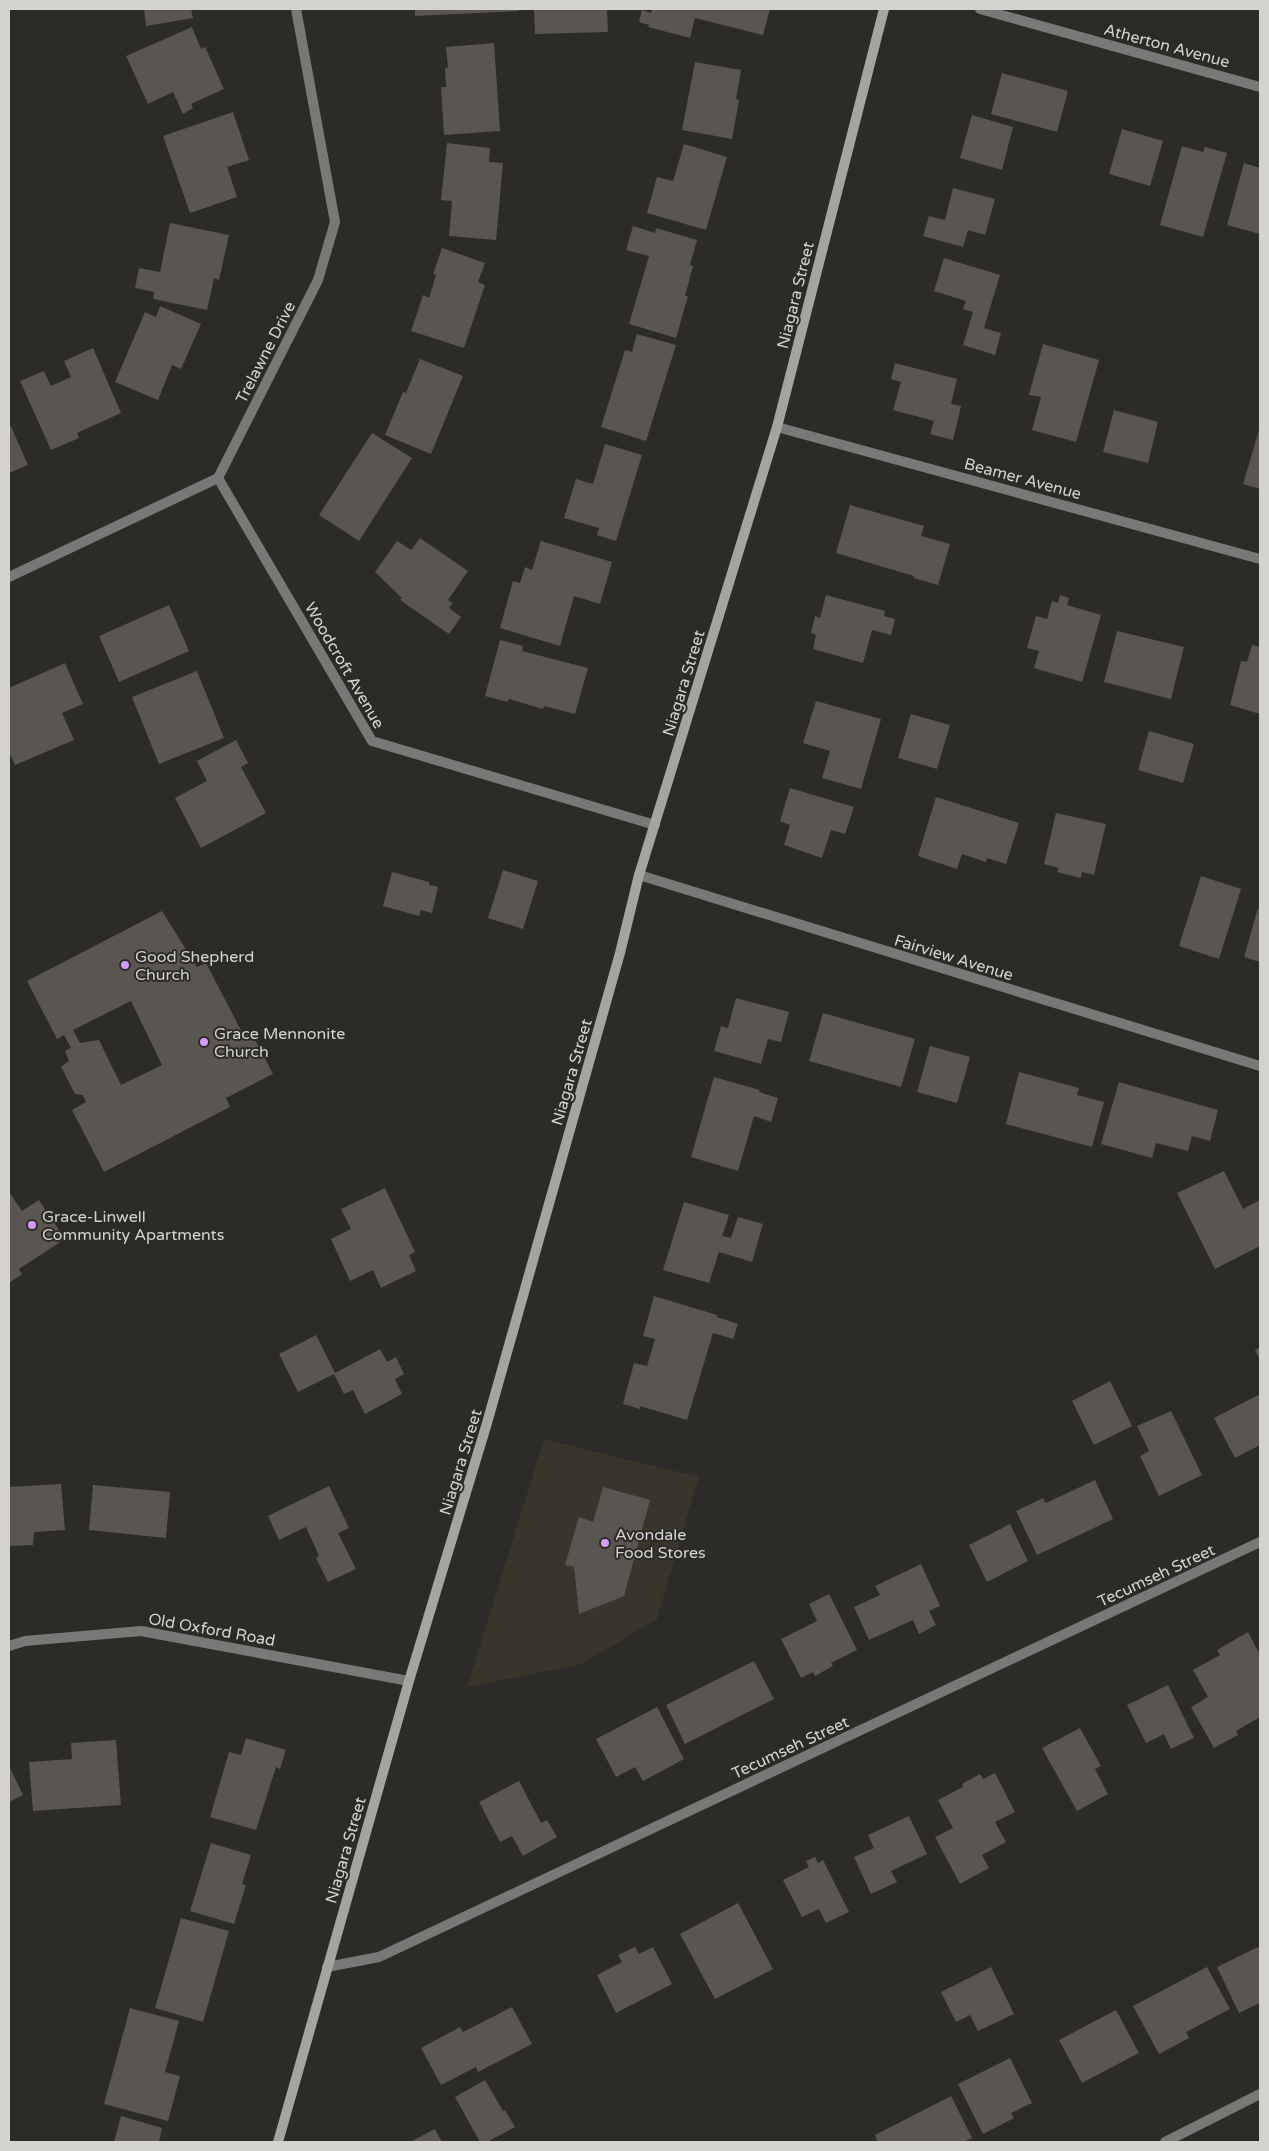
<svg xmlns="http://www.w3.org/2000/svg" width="1269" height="2151" viewBox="0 0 1269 2151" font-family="'Varela Round',sans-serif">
<rect width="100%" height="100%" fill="#2d2b27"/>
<path fill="#38352a" d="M544,1439l155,38 -42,142 -75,45 -115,23z"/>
<path fill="#595551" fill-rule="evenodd" d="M144,9h47l2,9 -47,8z
M415,9h104v2l-104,5z
M534,9h73l1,23 -73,2z
M652,9h118l-7,26 -68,-17 -5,20 -42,-11 1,-2 -10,-3 3,-12 9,3z
M192,27l9,22 4,-2 19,42 -33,15 2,4 -10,6 -10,-22 -25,12 -22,-48z
M494,43l6,88 -56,4 -3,-48h5l-1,-19h3l-2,-21z
M695,62l46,8 -5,29 3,1 -7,39 -50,-9z
M1002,73l66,18 -11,41 -66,-18z
M233,112l16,48 -22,7 10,30 -47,16 -27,-77z
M972,115l41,12 -11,43 -42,-12z
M1122,129l41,12 -13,45 -41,-12z
M447,143l43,5 -1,14 14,1 -7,77 -47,-4 3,-35 -11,-1z
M684,144l43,13 -21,73 -59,-17 10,-36 16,4z
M1182,146l21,6 2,-5 22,6 -24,84 -43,-12z
M1244,163l16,5v66l-33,-9z
M953,188l42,11 -10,36 -17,-5 -5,17 -40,-11 6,-20 16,4z
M170,223l59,12 -10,45 -5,-2 -7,32 -54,-11 1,-7 -19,-4 4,-20 21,4z
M633,226l22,7 1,-5 41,12 -7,25 3,1 -8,30h3l-12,42 -47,-14 20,-68 -23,-6z
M442,248l43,15 -7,19 7,3 -21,63 -53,-17 12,-36 6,3 7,-23 -3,-1z
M944,258l56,17 -16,53 17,5 -6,22 -32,-10 10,-33 -10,-3 3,-8 -32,-10z
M160,306l41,18 -20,45 -9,-4 -14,35 -43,-18 30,-70 11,5z
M637,334l39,11 -30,96 -45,-14 24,-77 7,2z
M1043,344l56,16 -23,82 -44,-12 9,-33 -12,-2z
M93,348l28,65 -44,20 2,5 -28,12 -31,-69 24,-10 7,15 20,-9 -7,-16z
M420,359l43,17 -32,78 -46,-19 18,-43 3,1z
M895,363l62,16 -6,25 10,2 -8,34 -23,-6 4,-13 -41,-11 8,-28 -10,-3z
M1114,410l44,12 -10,41 -45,-11z
M9,422l19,43 -19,8z
M1260,427v62l-17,-5z
M372,433l40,25 -53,83 -40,-26z
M605,444l37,11 -26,86 -19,-6 2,-7 -35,-10 12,-39 17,5z
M850,505l74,21 -3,10 29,8 -12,41 -24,-7v-2l-78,-23z
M420,538l48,33 -20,29 5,3 -4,5 12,9 -12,17 -49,-34 2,-2 -27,-26 22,-31 14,9z
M541,541l71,21 -12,42 -26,-8 -14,50 -60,-18 13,-47 7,2 5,-16 7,3z
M826,595l59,16 -1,5 11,3 -4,16 -19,-5 -9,33 -50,-14 3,-14 -5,-2 4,-17 5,2z
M1060,595l9,3 -2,7 34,10 -19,67 -48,-14 5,-17 -12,-3 9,-32 11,3 5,-18 6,2z
M169,605l20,46 -70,31 -20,-46z
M1117,631l67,16 -13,52 -67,-17z
M500,640l23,6 -1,5 66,17 -13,46 -31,-8 -1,3 -34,-10 -1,3 -23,-6z
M1252,645l8,2v67l-30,-9 11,-44 6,1z
M65,663l18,41 -21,9 12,27 -59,25 -6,-13v-64z
M197,671l27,67 -65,26 -27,-67z
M816,701l65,18 -20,70 -39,-11 8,-27 -27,-8z
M911,714l39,11 -13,44 -39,-11z
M1149,731l45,13 -11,39 -45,-13z
M236,740l12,23 -7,4 25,46 -65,35 -26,-50 32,-17 -10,-20z
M790,788l64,19 -9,27 -14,-4 -9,28 -38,-13 6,-20 -10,-4z
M936,797l83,26 -13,41 -19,-6 -1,4 -24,-8 -5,15 -39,-13z
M1056,813l50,11 -12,51 -12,-3 -1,6 -24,-6 2,-4 -15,-4z
M503,870l35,11 -15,48 -35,-11z
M392,872l37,10v3l9,2 -6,26 -11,-3 -2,6 -36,-10z
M1201,876l40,13 -22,70 -40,-13z
M1258,908l2,1v53l-16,-5z
M162,911l35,56 9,-4 38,73 7,-4 22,42 -47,24 4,9 -126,65 -32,-62 14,-8 -3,-7 -8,-1 -14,-27 8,-6 -4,-10 6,-3 -7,-13 -7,4 -30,-58zM131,1001l31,64 -41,20 -22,-45 -19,3 -7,-13z
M736,998l53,14 -8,30 -13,-3 -7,25 -47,-13 7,-25 7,2z
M823,1013l92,26 -14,48 -92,-26z
M930,1046l40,11 -13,46 -40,-11z
M1019,1072l60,16 -2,7 27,7 -12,45 -86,-23z
M714,1077l46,13 -1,2 19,6 -7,24 -17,-6 -16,55 -47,-14z
M1119,1082l99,28 -8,31 -18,-5 -4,15 -32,-8 -4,15 -51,-14z
M1224,1171l19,38 17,-9v46l-45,23 -38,-76z
M385,1188l30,64 -6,3 7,16 -35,17 -8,-18 -23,11 -19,-42 20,-10 -10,-20z
M9,1192l13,19 17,-11 26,39 -46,30 3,5 -13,9z
M684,1202l45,13 -7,21 9,2 7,-21 25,7 -11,38 -33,-10 -10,31 -46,-13z
M654,1296l63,19v2l21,7 -5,15 -20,-6 -26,87 -47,-14v3l-17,-5 11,-41 13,3 8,-27 -12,-3z
M316,1335l19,38 45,-24 7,13 9,-5 8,17 -9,5 7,15 -37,20 -12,-24 -9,4 -10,-20 -36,18 -19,-38z
M1260,1347v13l-5,-10z
M1110,1381l22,45 -38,19 -22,-44z
M1260,1394v51l-25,13 -21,-40z
M1171,1411l31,64 -43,21 -19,-40 9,-5 -12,-25z
M1095,1480l18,39 -76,36 -21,-44 27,-13 3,5z
M61,1484l4,46 -31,2 -1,13 -24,1v-59z
M93,1485l77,7 -4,46 -77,-8z
M329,1486l20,42 -11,5 18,36 -28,13 -12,-24 3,-2 -13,-29 -27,13 -11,-24z
M603,1487l47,13 -26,96 -45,18 -5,-47 -9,-2 14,-48 14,5z
M1010,1524l18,37 -41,21 -18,-37z
M921,1564l19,42 -11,5 7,14 -17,9 -6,-14 -44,20 -15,-33 26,-12 -5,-9z
M829,1594l28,56 -26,13 2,3 -18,10 -2,-4 -12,6 -20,-39 36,-18 -8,-17z
M1248,1632l12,23v62l-24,14 2,4 -24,13 -23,-41 17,-10 -15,-27 27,-15 -3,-5z
M754,1661l20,38 -89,45 -19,-39z
M1168,1685l26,53 -23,11 -7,-15 -18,9 -19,-38z
M657,1707l27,52 -41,22 -8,-14 -19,10 -20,-38z
M1080,1728l21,38 -6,3 13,25 -31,17 -35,-63z
M246,1738l40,12 -6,19 -4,-2 -20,63 -46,-13 19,-65 12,3z
M116,1740l5,65 -88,6 -4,-49 43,-3 -1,-16z
M9,1766l14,29 -14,7z
M995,1773l20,39 -20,10 11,20 -24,13 7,13 -29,16 -25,-47 18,-9 -15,-28 25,-13 -1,-3 18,-10 3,5z
M519,1781l22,42 6,-3 10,17 -34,19 -11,-20 -12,6 -21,-40z
M909,1816l18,38 -36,17 6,11 -26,12 -17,-37 20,-9 -6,-13z
M211,1843l40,12 -9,29 4,1 -12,39 -44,-13z
M815,1857l3,6 5,-3 26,52 -23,11 -7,-14 -17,8 -19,-37 26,-13 -3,-6z
M738,1903l35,66 -58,30 -35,-65z
M181,1918l48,13 -26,91 -48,-14z
M1260,1946v57l-21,10 -22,-46z
M635,1947l4,7 14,-7 19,37 -56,29 -19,-38 25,-13 -4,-7z
M991,1967l23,47 -36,17 -8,-16 -14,7 -15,-30z
M1207,1967l23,42 -44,23 3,6 -30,16 -26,-48z
M512,2007l20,37 -54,28 -2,-5 -35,18 -20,-37 39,-21 3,5z
M130,2008l49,13 -14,51 15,4 -12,45 -64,-17z
M1116,2010l23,43 -57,30 -23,-43z
M1010,2058l22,45 -21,10 3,5 -31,16 -25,-50z
M485,2080l18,31 2,-1 10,17 -28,15h-7l-25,-45z
M951,2096l21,42 -9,4h-85l-3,-7z
M121,2116l41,12 -3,14h-45z
M435,2129l7,13h-32z"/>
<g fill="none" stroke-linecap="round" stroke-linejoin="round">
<path stroke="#787976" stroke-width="10" d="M980,9l280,78
M777,427l483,132
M218,478l154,263 283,84
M9,577l209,-99 100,-198 17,-58 -39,-213
M639,875l621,191
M9,1646l16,-5 116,-10 268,50
M327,1967l52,-10 881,-415
M1165,2142l95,-48"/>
<path stroke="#a3a5a1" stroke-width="10" d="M278,2142l131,-461 78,-258 133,-470 19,-78 138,-448 107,-418"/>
</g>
<g fill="#d49cfb" stroke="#2d2b27" stroke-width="2">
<circle cx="125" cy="965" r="5"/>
<circle cx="204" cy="1042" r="5"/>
<circle cx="32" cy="1225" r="5"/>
<circle cx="605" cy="1543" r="5"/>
</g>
<g text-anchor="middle" stroke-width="4" stroke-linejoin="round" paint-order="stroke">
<g font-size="16" fill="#d4d3d0" stroke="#2d2b27">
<text transform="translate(1167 45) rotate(15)" y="6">Atherton Avenue</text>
<text transform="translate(795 295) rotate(-76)" y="6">Niagara Street</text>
<text transform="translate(265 352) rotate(-63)" y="6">Trelawne Drive</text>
<text transform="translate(1023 478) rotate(15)" y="6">Beamer Avenue</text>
<text transform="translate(345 665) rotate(60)" y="6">Woodcroft Avenue</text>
<text transform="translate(683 683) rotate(-73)" y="6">Niagara Street</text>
<text transform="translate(954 957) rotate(17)" y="6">Fairview Avenue</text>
<text transform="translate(571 1072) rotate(-74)" y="6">Niagara Street</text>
<text transform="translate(460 1462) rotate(-73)" y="6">Niagara Street</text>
<text transform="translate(1156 1575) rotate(-25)" y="6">Tecumseh Street</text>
<text transform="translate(212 1629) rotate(10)" y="6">Old Oxford Road</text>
<text transform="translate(790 1747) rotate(-25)" y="6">Tecumseh Street</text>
<text transform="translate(345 1850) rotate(-74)" y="6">Niagara Street</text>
</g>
<g font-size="16" fill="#d4d3d0" stroke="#2d2b27" text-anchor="start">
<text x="135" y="962">Good Shepherd<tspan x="135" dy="18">Church</tspan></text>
<text x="214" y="1039">Grace Mennonite<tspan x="214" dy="18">Church</tspan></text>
<text x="42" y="1222">Grace-Linwell<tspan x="42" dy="18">Community Apartments</tspan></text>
<text x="615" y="1540">Avondale<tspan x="615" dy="18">Food Stores</tspan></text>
</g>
</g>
<rect width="1269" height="2151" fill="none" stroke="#d4d3d0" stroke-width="20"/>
</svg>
